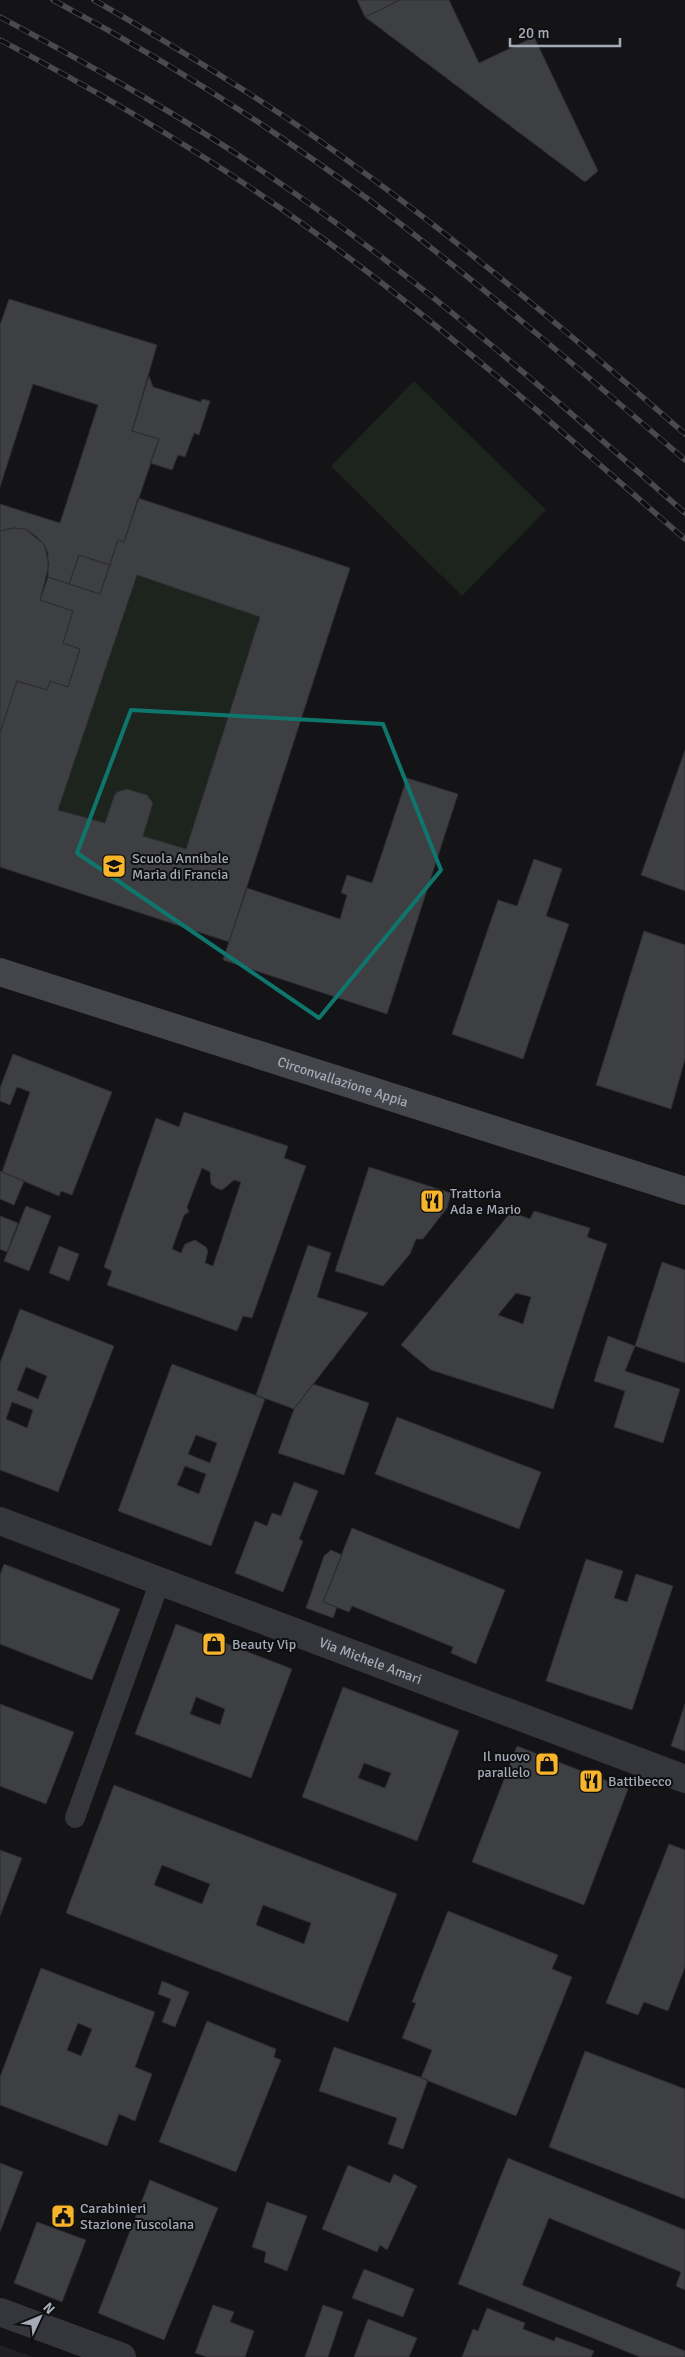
<svg xmlns="http://www.w3.org/2000/svg" width="685" height="2357" viewBox="0 0 685 2357" font-family="Signika,sans-serif">
<rect width="100%" height="100%" fill="#141416"/>
<path fill="#202023" d="M0,2345l33,12h-33z"/>
<path fill="#1c241d" d="M414,381l132,129 -84,86 -131,-130z
M137,575l123,42 -74,232 -43,-13 10,-33c-4,-8 -9,-9 -17,-11 -25,-8 -25,13 -31,31l-47,-13z"/>
<path fill="#3e3f43" stroke="#2e2e32" fill-rule="evenodd" d="M357,0h43l-35,17z
M400,0h49l30,63 55,-26 64,134 -13,11 -220,-165z
M9,299l148,46 -25,86 27,8 -35,103 -6,-2 -8,25 -31,-10 -10,29 -21,-7v-23l-4,-10 -8,-8 -11,-7 -12,-1 -13,3v-27l60,19 38,-118 -65,-21 -33,103v-162z
M149,376l4,11 48,15 1,-3 8,2 -11,34 -5,-2 -9,24 -7,-2 -6,15 -22,-7 9,-24 -27,-8z
M138,498l212,70 -121,374 -229,-75v-134l17,-52 30,9 3,-9 18,6 12,-38 -17,-6 10,-32 -33,-11 8,-23 52,17 18,-54 6,2zM137,575l123,42 -74,232 -43,-13 10,-33 -6,-8 -20,-6 -10,3 -3,4 -9,27 -47,-13z
M13,528l12,1 19,15 5,21 -9,35 33,11 -10,32 17,6 -12,38 -18,-6 -3,9 -30,-9 -17,52v-202z
M79,555l31,10 -10,29 -31,-10z
M685,750v141l-44,-16z
M407,778l51,16 -71,220 -164,-54 24,-72 93,31 7,-24 -6,-2 6,-18 25,8z
M534,859l28,10 -16,47 23,8 -46,135 -71,-25 46,-134 19,6z
M644,931l41,14v114l-14,50 -75,-24z
M13,1054l99,38 -40,103 -11,-4 -2,5 -57,-24 28,-80 -13,-5 -7,18 -10,-4v-13z
M184,1112l104,34 -4,12 22,8 -54,152 -9,-2 -6,15 -130,-46 5,-14 -8,-4 52,-149 23,9zM202,1168l8,4 1,12 5,4 6,2 12,-10 7,2 -28,84 -8,-3 3,-12 -2,-4 -11,-7 -10,4 -4,9 -9,-4 12,-34 5,-3 -2,-5z
M369,1167l82,26 -4,15 -24,31h-7l-6,15 -27,32 -48,-15z
M0,1171l24,10 -10,24 -14,-6z
M26,1206l25,10 -22,55 -25,-10z
M534,1211l56,17 -3,9 20,7 -54,165 -122,-39 -30,-25 110,-133 19,7zM516,1293l15,4 -8,27 -25,-9z
M0,1216l18,7 -11,29 -7,-3z
M308,1245l23,8 -14,44 51,16 -74,96 -38,-14z
M59,1246l20,8 -10,27 -20,-8z
M662,1262l23,8v93l-50,-17z
M20,1309l94,37 -56,146 -58,-22v-107zM26,1367l21,9 -9,23 -21,-9zM12,1402l21,8 -6,18 -21,-9z
M608,1336l27,10 -10,25 55,18 -17,54 -49,-16 11,-36 -31,-10z
M172,1364l93,35 -54,147 -93,-35zM196,1435l21,8 -7,20 -22,-9zM185,1466l21,8 -7,20 -22,-9z
M313,1384l56,19 -25,72 -66,-22 16,-44z
M397,1417l144,55 -22,57 -144,-55z
M294,1482l24,9 -19,48 4,2 -20,51 -48,-19 20,-52 12,5 5,-13 9,3z
M352,1528l153,62 -29,74 -25,-11 2,-6 -101,-41 -3,6 -26,-10z
M331,1550l11,5 -19,47 14,5 -4,11 -27,-10 18,-52z
M586,1559l37,12 -9,27 13,4 9,-28 37,12 -41,124 -86,-29z
M4,1564l116,45 -28,71 -92,-36v-69z
M176,1624l116,45 -41,109 -116,-44zM196,1697l29,12 -5,16 -30,-11z
M343,1687l116,44 -42,110 -115,-44zM364,1763l27,10 -6,15 -27,-10z
M0,1704l74,28 -28,72 -46,-18z
M685,1704v47l-14,-5z
M517,1746l111,43 -44,116 -112,-43z
M114,1785l283,109 -49,128 -282,-109zM162,1865l48,19 -8,20 -48,-19zM263,1905l48,18 -7,21 -48,-19z
M669,1844l16,6v117l-17,44 -24,-9 -6,13 -32,-12z
M0,1850l22,8 -22,58z
M448,1911l110,44 -6,14 20,8 -56,139 -95,-38 11,-28 -30,-12 14,-35 -4,-1z
M41,1968l114,44 -20,55 17,7 -17,47 -16,-7 -12,32 -107,-41v-28zM78,2023l14,6 -11,27 -14,-6z
M162,1981l27,11 -14,35 -13,-5 9,-23 -13,-5z
M207,2021l69,28 -2,8 7,3 -45,112 -77,-30z
M334,2047l94,33 -25,69 -15,-5 9,-26 -78,-27z
M585,2051l100,38v110l-136,-52z
M508,2158l177,72v60l-9,-4 5,-14 -132,-54 -27,67 163,66v6h-45l-182,-73z
M0,2163l23,9 -23,60z
M348,2165l42,18 4,-9 23,12 -30,64 -7,-5 -3,7 -55,-23z
M150,2180l68,28 -54,132 -66,-27z
M267,2202l40,14 -20,55 -23,-9 2,-10 -14,-5z
M37,2222l49,18 -24,62 -48,-19z
M364,2269l50,20 -11,28 -51,-19z
M213,2305l21,7 -4,10 24,9 -9,26h-38l-12,-4z
M323,2305l20,7 -15,45h-23z
M487,2308l38,15 -2,6 31,12 2,-4 38,14 -3,6h-129l11,-28 5,2z
M368,2319l49,19 -8,19h-55z"/>
<g fill="none" stroke-linecap="round" stroke-linejoin="round">
<path stroke="#35363b" stroke-width="20" d="M75,1818l85,-237"/>
<g stroke="#35363b" stroke-width="28">
<path id="s1" d="M0,1521l685,258"/>
<path d="M0,2312l122,45"/>
</g>
<path stroke="#43454b" stroke-width="28" id="s2" d="M0,972l685,219"/>
<g stroke="#484a50" stroke-width="5.5">
<path id="rail" d="M53,0c111,59 218,127 319,202 108,82 211,170 313,258
M94,0c75,43 148,87 219,136 130,91 253,194 372,298
M0,17c91,49 182,99 268,158 148,100 283,220 417,338
M0,40c126,66 248,140 361,227 112,85 217,179 324,272"/>
</g>
<use href="#rail" stroke="#0f0f11" stroke-width="4" stroke-dasharray="11" stroke-linecap="butt"/>
</g>
<path fill="none" stroke="#0f766e" stroke-width="4" stroke-linejoin="round" d="M131,710l252,14 58,146 -122,148 -242,-165z"/>
<defs>
<g id="school-square" transform="scale(1.25)"><rect x="-9" y="-9" width="18" height="18" rx="4" fill="#f8b42a" stroke="#0f0f11"/><path d="M0-5L7-2L0 1L-7-2ZM-4 1L0 2.5L4 1V4Q0 6-4 4Z" fill="#111"/></g>
<g id="restaurant-square" transform="scale(1.25)"><rect x="-9" y="-9" width="18" height="18" rx="4" fill="#f8b42a" stroke="#0f0f11"/><path d="M-5-6h1v4h1v-4h1v4h1v-4h1v5L-1.5 .5V6h-2V.5L-5-1ZM5-6V6H3V1.5H1.5Q1.5-4 5-6Z" fill="#111"/></g>
<g id="shop-square" transform="scale(1.25)"><rect x="-9" y="-9" width="18" height="18" rx="4" fill="#f8b42a" stroke="#0f0f11"/><path d="M-5-2.5h2.3a2.7 3.5 0 0 1 5.4 0H5L5.5 6h-11ZM-1.5-2.5h3a1.5 2.3 0 0 0-3 0Z" fill="#111"/></g>
<g id="civic-square" transform="scale(1.25)"><rect x="-9" y="-9" width="18" height="18" rx="4" fill="#f8b42a" stroke="#0f0f11"/><path d="M-.6-6.5H3V-4.5H.6V-3L4-1V1h2V6H-6V1h2V-1L-.6-3ZM-1.2 2.5V6h2.4V2.5Z" fill="#111"/></g>
</defs>
<g fill-rule="evenodd">
<use href="#school-square" x="114" y="866"/>
<use href="#restaurant-square" x="432" y="1201"/>
<use href="#shop-square" x="214" y="1644"/>
<use href="#shop-square" x="547" y="1764"/>
<use href="#restaurant-square" x="591" y="1781"/>
<use href="#civic-square" x="63" y="2216"/>
</g>
<g text-anchor="middle" stroke-width="4" stroke-linejoin="round" paint-order="stroke">
<g font-size="14" fill="#a5aab7" stroke="#0f0f11" text-anchor="start">
<text x="132" y="863">Scuola Annibale<tspan x="132" dy="16">Maria di Francia</tspan></text>
<text x="450" y="1198">Trattoria<tspan x="450" dy="16">Ada e Mario</tspan></text>
<text x="232" y="1649">Beauty Vip</text>
<text x="530" y="1761" text-anchor="end">Il nuovo<tspan x="530" dy="16">parallelo</tspan></text>
<text x="608" y="1786">Battibecco</text>
<text x="80" y="2213">Carabinieri<tspan x="80" dy="16">Stazione Tuscolana</tspan></text>
</g>
<g font-size="14" fill="#a5aab7" stroke="#0f0f11">
<text dy="5" stroke="none"><textPath href="#s2" startOffset="360">Circonvallazione Appia</textPath></text>
<text dy="5" stroke="none"><textPath href="#s1" startOffset="396">Via Michele Amari</textPath></text>
</g>
</g>
<g transform="translate(40 2317) rotate(46)" stroke="#0f0f11" stroke-width="4" paint-order="stroke">
<path d="M0-4L9 19L0 12L-9 19Z" fill="#a5aab7"/>
<text y="-8" font-size="14" font-weight="bold" text-anchor="middle" fill="#a5aab7">N</text>
</g>
<path d="M510 38v8h110v-8" fill="none" stroke="#a5aab7" stroke-width="2.5"/>
<text x="518" y="38" font-size="15" fill="#a5aab7" stroke="#0f0f11" stroke-width="4" paint-order="stroke">20 m</text>
</svg>
